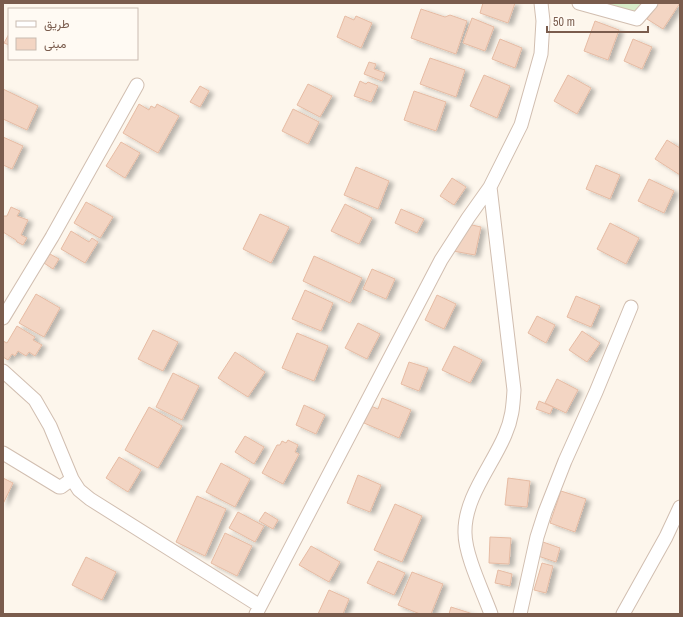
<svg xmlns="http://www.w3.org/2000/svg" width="683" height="617" viewBox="0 0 683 617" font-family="'Archivo Narrow',Vazirmatn,sans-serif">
<defs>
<filter id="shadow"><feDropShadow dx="4.5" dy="2.5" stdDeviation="2" flood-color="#0004"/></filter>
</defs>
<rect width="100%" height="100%" fill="#fdf6ec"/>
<path fill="#d8ecc9" d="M605,3h38l-5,11z"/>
<path fill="#f3d5c3" stroke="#e6bba3" filter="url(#shadow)" d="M483,3h32l-7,20 -28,-10z
M658,3h22l-17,26 -16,-10z
M421,9l24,8 5,-2 17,6 -11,33 -45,-16z
M345,16l9,4 2,-4 16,7 -11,25 -24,-11z
M472,18l22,9 -9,24 -22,-8z
M595,21l24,9 -11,30 -24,-9z
M9,34v11l-5,-2z
M500,39l22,9 -7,20 -23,-9z
M633,39l19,8 -10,22 -18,-8z
M430,58l35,12 -9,27 -36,-13z
M369,62l7,2 -2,5 11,4 -3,8 -18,-7z
M484,75l26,11 -13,32 -27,-12z
M568,75l23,13 -14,26 -23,-13z
M360,81l6,3 2,-2 10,4 -7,16 -17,-6z
M308,84l24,12 -12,21 -23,-12z
M200,86l9,5 -9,16 -10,-5z
M3,89l35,17 -11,24 -24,-11z
M414,91l32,11 -10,29 -32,-11z
M139,104l10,6 2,-4 4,2 2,-4 22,12 -21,37 -35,-20z
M293,109l26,13 -11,22 -26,-13z
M3,137l20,9 -11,23 -9,-4z
M667,140l13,8v27l-25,-16z
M121,142l19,11 -15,25 -19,-12z
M596,165l24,10 -10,24 -24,-10z
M356,167l33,14 -11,28 -34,-14z
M452,178l14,9 -12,18 -14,-9z
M649,179l25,12 -10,22 -26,-12z
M86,202l27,15 -13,21 -26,-15z
M345,204l27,14 -13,26 -28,-13z
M11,207l9,4 -3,5 11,4 -7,15 6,3 -4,7 -6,-3 -1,-2 -13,-8v-16h4z
M401,209l23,10 -7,14 -22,-10z
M260,214l29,13 -18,36 -28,-14z
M459,222l22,5 -6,28 -22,-4z
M610,223l29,15 -13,26 -29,-15z
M71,231l18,11 3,-4 6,4 -13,21 -24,-14z
M50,254l9,5 -6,10 -9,-6z
M314,256l48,22 -12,25 -47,-22z
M372,269l23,10 -9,20 -23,-10z
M305,290l28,13 -12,28 -29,-12z
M36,294l24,14 -16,29 -25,-14z
M437,295l19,9 -12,25 -19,-9z
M576,296l24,10 -9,21 -24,-10z
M537,316l18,9 -9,18 -18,-10z
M358,323l22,11 -13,25 -22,-11z
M17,326l18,11 -2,3 9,5 -7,11 -6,-4 -3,4 -8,-5 -3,5 -3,-2 -4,6 -5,-3v-16l4,2z
M153,330l25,12 -15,29 -25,-12z
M582,331l18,12 -13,19 -18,-12z
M297,333l31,13 -14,35 -32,-13z
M454,346l28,14 -12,23 -28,-13z
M235,352l30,20 -17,25 -30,-19z
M409,362l19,6 -9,23 -18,-7z
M173,373l26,13 -17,34 -26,-13z
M557,379l21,11 -12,23 -21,-10z
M382,398l29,12 -12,28 -35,-15 7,-17 7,3z
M539,401l14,6 -3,7 -14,-5z
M304,405l21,10 -9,19 -20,-9z
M149,407l33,19 -24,42 -33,-18z
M245,436l19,11 -10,17 -19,-12z
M288,440l10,5 -3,7 4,2 -16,30 -21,-11 15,-28h3l2,-4 4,2z
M119,457l22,13 -13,22 -22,-14z
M221,463l29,16 -15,28 -29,-15z
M358,475l23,10 -11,27 -23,-9z
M3,478l10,5 -10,21z
M508,478l22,3 -3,26 -22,-2z
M561,491l25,8 -11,33 -25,-9z
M197,496l29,13 -21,47 -29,-14z
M395,504l27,12 -20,46 -28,-12z
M238,512l26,14 -9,16 -26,-14z
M265,512l13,8 -5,9 -14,-8z
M225,533l27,13 -15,30 -26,-13z
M490,537l21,1 -2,26 -20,-1z
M543,542l17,6 -4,14 -18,-6z
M311,546l29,16 -11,20 -30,-17z
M86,557l30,15 -14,28 -30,-15z
M378,561l27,12 -11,22 -27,-12z
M542,563l11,3 -7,27 -12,-3z
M498,570l14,4 -2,12 -15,-3z
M412,572l31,12 -12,30h-11l-22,-9z
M329,590l20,9 -6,15h-25z
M451,607l22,7h-24z"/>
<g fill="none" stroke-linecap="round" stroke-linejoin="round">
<g stroke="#d1beb0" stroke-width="15">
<path id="minor" d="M579,3l58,16 14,-16
M490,187l24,203c-1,17 -2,29 -9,45 -13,31 -41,63 -40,98 0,22 18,59 26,81
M3,318l49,-81 85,-152
M3,371l32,29 15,26 22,53 7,11 11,9 170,107
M3,453l56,34h2l11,-8
M256,614l185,-354 27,-42 22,-31 31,-62 20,-71 2,-33 -2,-18
M520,614l17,-77 8,-25 20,-51 31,-69 35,-85
M623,614l43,-77 14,-30"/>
</g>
<use href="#minor" stroke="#fff" stroke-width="13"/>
</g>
<rect width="683" height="617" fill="none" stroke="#7a5c4d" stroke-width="8"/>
<rect x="8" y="8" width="130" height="52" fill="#fffaf3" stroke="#cabbb1"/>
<rect x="16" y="21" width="20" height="6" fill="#ffffff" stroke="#cabbb1"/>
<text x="44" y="28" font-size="12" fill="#7a5c4d">طريق</text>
<rect x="16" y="38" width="20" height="12" fill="#f3d5c3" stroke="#cabbb1"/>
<text x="44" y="48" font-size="12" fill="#7a5c4d">مبنى</text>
<path d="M547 26v6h101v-6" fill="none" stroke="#7a5c4d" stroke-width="2"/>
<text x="553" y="26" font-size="12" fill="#7a5c4d" stroke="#fffaf3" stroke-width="3" paint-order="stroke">50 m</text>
</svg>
